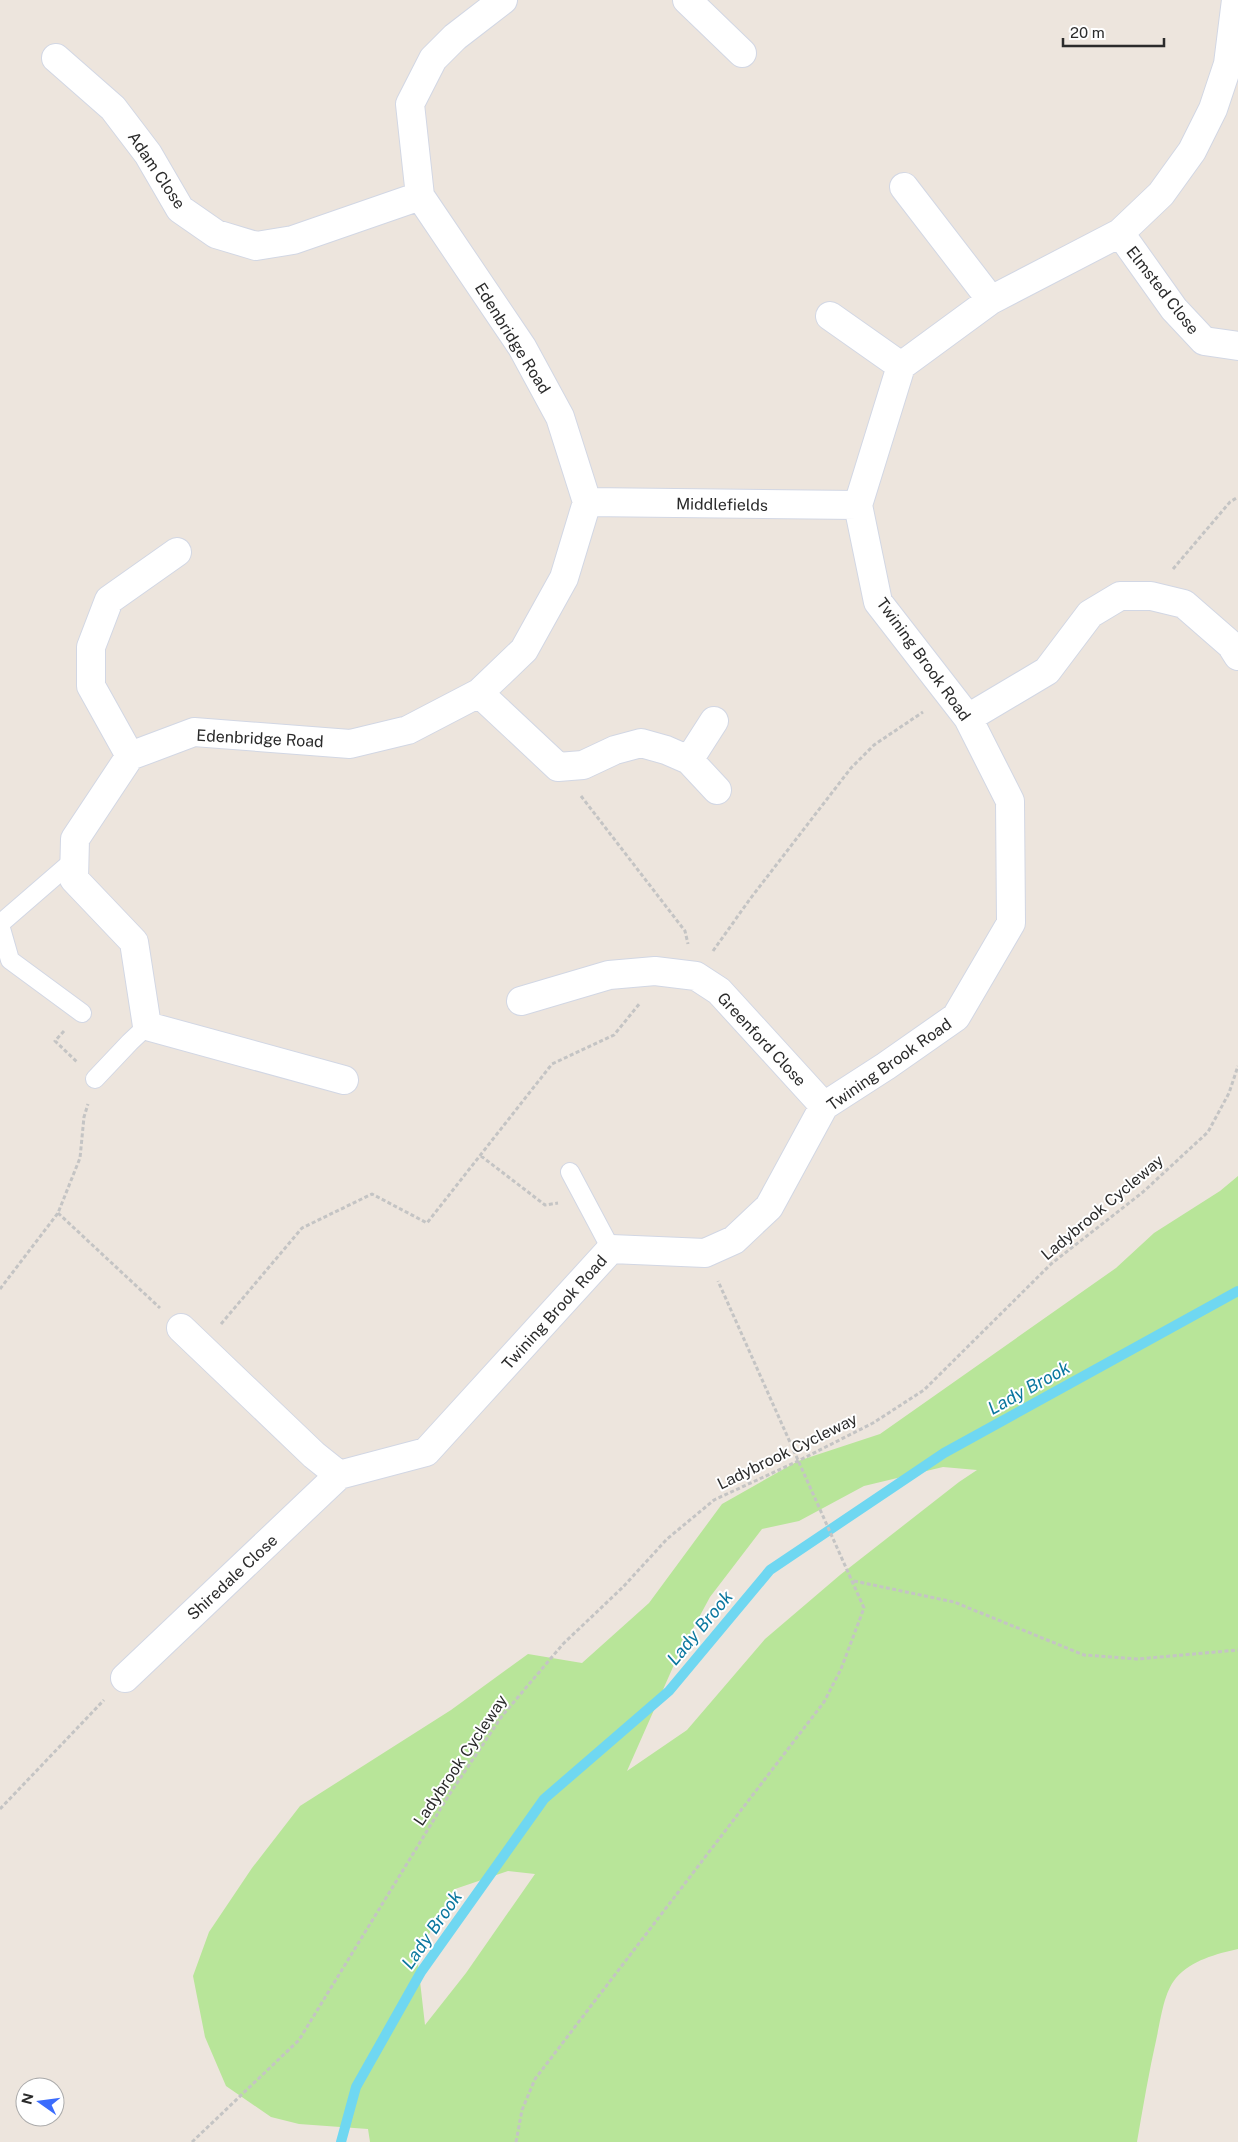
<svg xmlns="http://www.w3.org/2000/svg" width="1238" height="2142" viewBox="0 0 1238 2142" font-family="'Public Sans',sans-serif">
<rect width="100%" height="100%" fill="#ede5dd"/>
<path fill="#b8e599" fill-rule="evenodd" d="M1238,1176v773c-22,5 -46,11 -62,29 -12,14 -15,40 -19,58 -8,35 -14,71 -20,106h-767l-2,-13 -69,-5 -28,-7 -45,-31 -21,-49 -12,-61 16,-44 43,-64 48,-62 151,-96 77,-56 54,9 67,-60 73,-99 76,-43 82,-27 236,-166 38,-35 66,-42zM943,1467l34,3 -18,12 -119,93 -75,64 -78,91 -60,41 50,-113 33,-61 52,-68 37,-8 65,-35zM508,1871l27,3 -69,99 -41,52 -8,-70 38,-66z"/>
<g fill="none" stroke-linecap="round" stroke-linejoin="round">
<path stroke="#6fd7f1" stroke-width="10" d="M341,2142l15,-55 65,-115 123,-173 125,-108 101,-121 174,-117 294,-162"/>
<g stroke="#d2d7e4" stroke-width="20">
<path id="lane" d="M0,924l75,-65
M0,925l10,35 72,53
M95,1079l35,-37 17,-16
M570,1172l41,77"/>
</g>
<g stroke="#d2d7e4" stroke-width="30">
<path id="street" d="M687,0l55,53
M56,58l57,50 35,46 32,55 36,25 40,12 37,-6 127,-44
M904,187l87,113
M1120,233l54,76 30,32 34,5
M830,316l71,50
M587,502l271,3
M479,693l79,74 25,-2 32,-15 26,-7 25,7 23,10 28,30
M968,718l79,-47 43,-57 30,-18h31l33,8 47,41 7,11
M130,756l-39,-70v-39l18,-47 68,-48
M689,760l25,-39
M521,1001l88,-26 46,-4 41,5 23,15 105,115
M344,1080l-197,-54 -13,-84 -60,-63 1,-40 55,-83 64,-24 156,12 58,-14 71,-37 45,-43 40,-72 23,-76 -27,-85 -38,-70 -102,-151 -10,-92 23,-45 22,-22 48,-37
M181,1328l133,127 25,20 87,-23 185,-203 94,4 29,-13 35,-33 55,-101 62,-40 70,-49 55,-94 -1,-122 -42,-83 -90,-116 -20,-97 43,-139 90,-66 129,-67 41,-39 31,-43 21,-42 15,-45 8,-64
M125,1678l214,-203"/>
</g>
<path stroke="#c4c4c4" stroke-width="3" stroke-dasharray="4 2.5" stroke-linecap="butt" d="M1173,569l57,-67 8,-5
M581,796l104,135 3,13
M713,951l37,-52 101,-131 23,-23 49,-33
M64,1031l-9,10 22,21
M481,1156l64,49 13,-2
M58,1213l102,95
M0,1289l58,-76 22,-55 4,-41 4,-13
M221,1324l81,-96 70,-34 55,29 125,-159 62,-29 26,-32
M854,1581l100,21 130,53 54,4 100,-9
M0,1809l104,-109
M192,2142l107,-102 150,-245 53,-79 61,-72 60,-57 44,-48 47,-39 84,-39 75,-38 51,-33 127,-126 92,-72 65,-60 21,-39 9,-27
M516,2142l6,-32 13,-31 289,-377 17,-33 23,-61 -146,-327"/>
<use href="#lane" stroke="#fff" stroke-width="18"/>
<use href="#street" stroke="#fff" stroke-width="28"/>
</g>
<g text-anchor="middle" stroke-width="4" stroke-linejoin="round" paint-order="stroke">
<g font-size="16" fill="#2b2b2b" stroke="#fff">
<text transform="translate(157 170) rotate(56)" y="6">Adam Close</text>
<text transform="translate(1163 290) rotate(52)" y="6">Elmsted Close</text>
<text transform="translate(513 338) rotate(58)" y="6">Edenbridge Road</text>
<text transform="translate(722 504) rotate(1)" y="6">Middlefields</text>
<text transform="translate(924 659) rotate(54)" y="6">Twining Brook Road</text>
<text transform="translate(260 738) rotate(3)" y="6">Edenbridge Road</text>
<text transform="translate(762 1039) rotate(47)" y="6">Greenford Close</text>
<text transform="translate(889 1064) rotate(-35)" y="6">Twining Brook Road</text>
<text transform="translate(1102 1207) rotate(-40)" y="6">Ladybrook Cycleway</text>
<text transform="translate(554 1312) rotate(-48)" y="6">Twining Brook Road</text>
<text transform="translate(787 1451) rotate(-26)" y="6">Ladybrook Cycleway</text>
<text transform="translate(232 1577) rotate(-43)" y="6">Shiredale Close</text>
<text transform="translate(460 1760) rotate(-56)" y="6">Ladybrook Cycleway</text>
</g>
<g font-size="18" font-style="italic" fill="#0b779f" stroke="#fff">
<text transform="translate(1029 1388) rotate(-29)" y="6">Lady Brook</text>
<text transform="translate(700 1628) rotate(-50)" y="6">Lady Brook</text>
<text transform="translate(432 1930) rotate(-55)" y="6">Lady Brook</text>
</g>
</g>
<g transform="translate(40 2102) rotate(284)"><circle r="24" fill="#ffffff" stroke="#aaaaaa"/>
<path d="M0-4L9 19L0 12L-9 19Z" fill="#3b6cfd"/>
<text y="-8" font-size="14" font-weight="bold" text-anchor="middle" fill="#2b2b2b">N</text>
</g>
<path d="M1063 38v8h101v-8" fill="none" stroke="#2b2b2b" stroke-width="2.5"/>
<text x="1070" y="38" font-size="15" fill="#2b2b2b" stroke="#ffffff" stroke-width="4" paint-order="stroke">20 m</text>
</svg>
